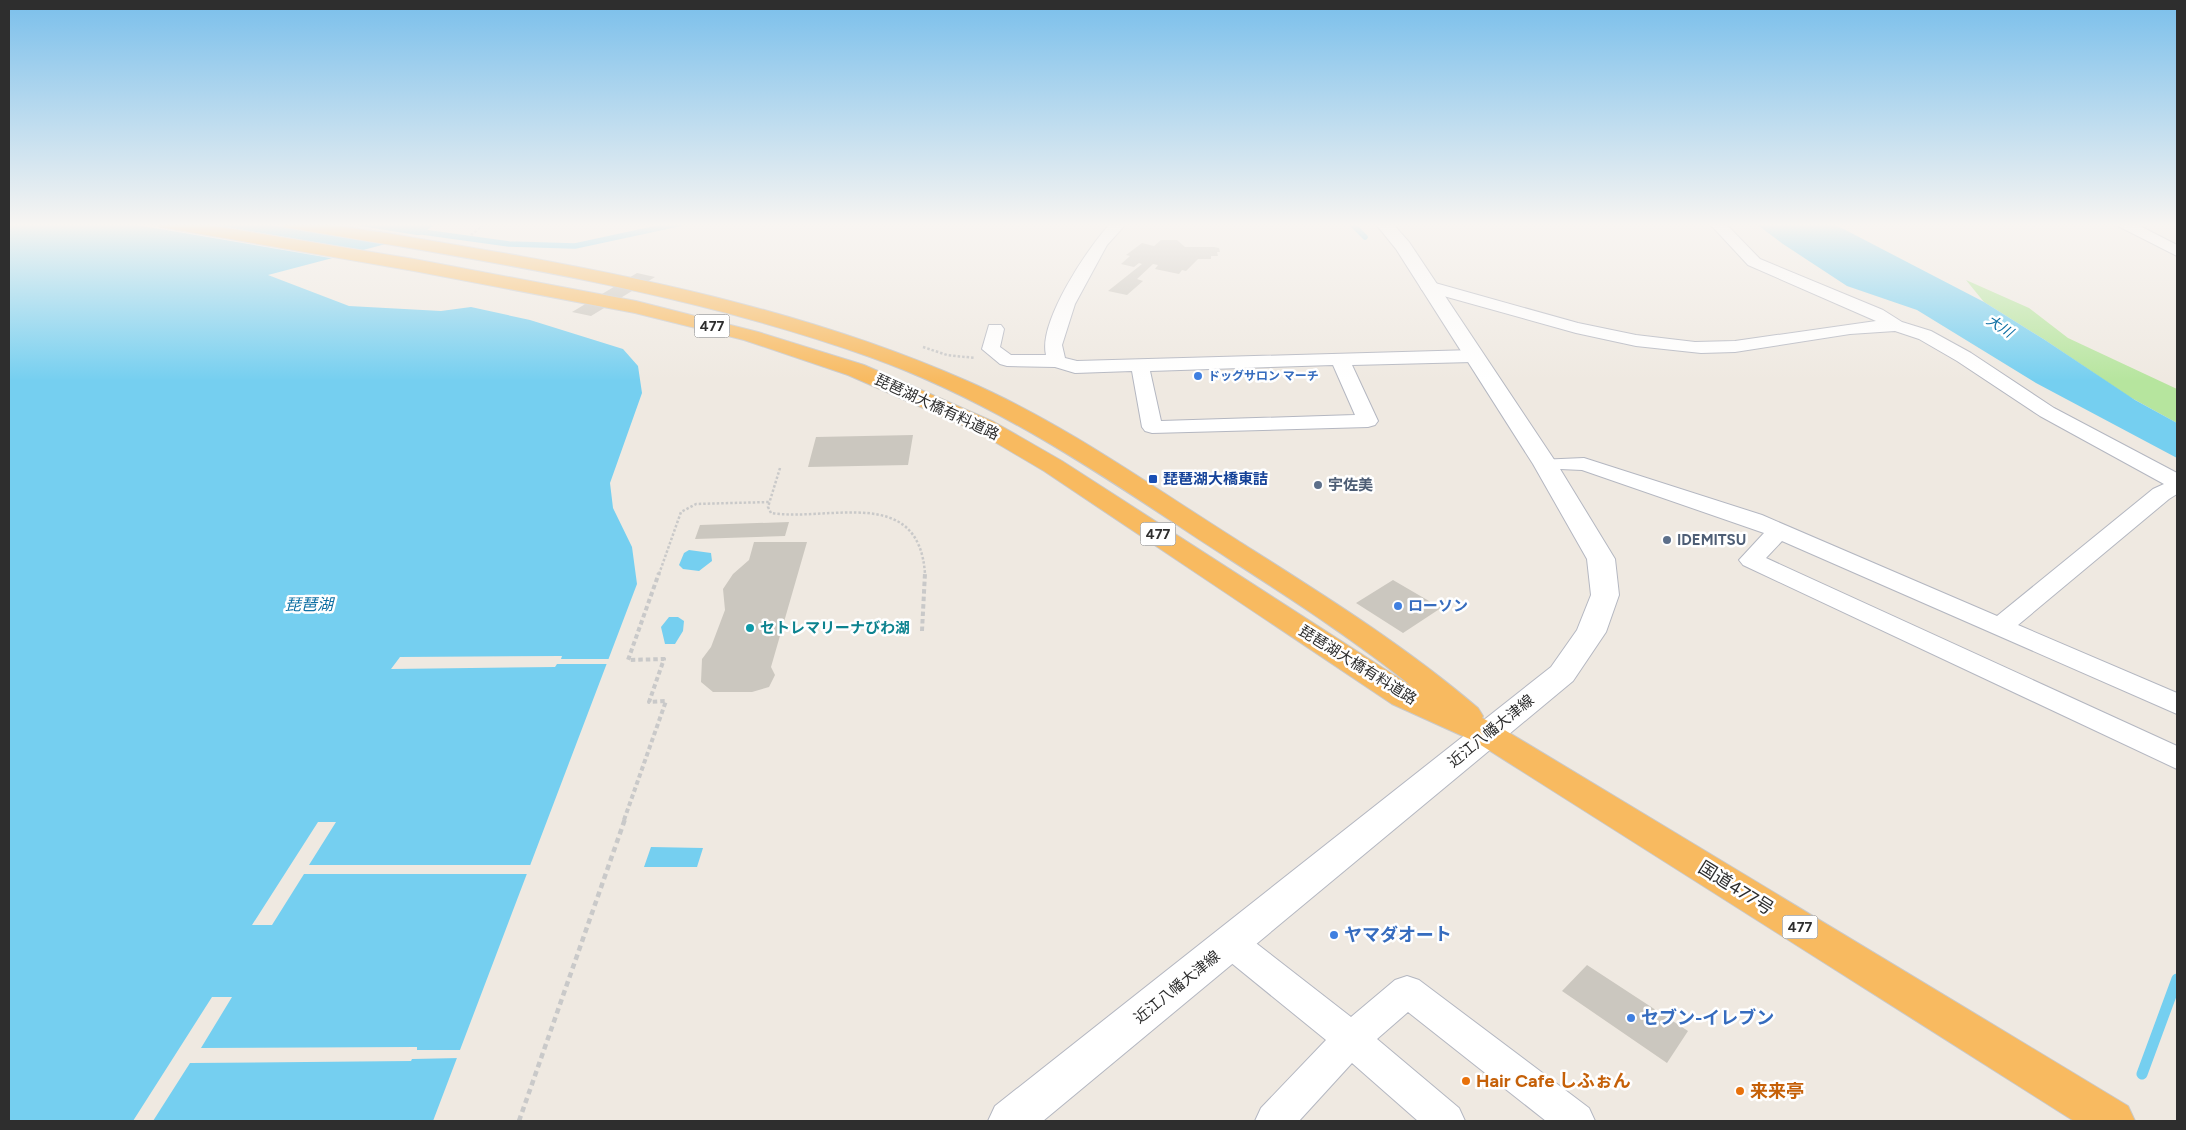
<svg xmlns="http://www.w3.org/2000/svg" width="2186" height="1130" viewBox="0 0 2186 1130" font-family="Figtree,'Noto Sans JP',sans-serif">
<rect width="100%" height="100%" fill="#efe9e1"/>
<path fill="#b6e59e" d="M1966,280l63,28 39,30 109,51v34l-49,-27 -83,-56 -61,-38z"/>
<path fill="#75cff0" d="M9,223h428l-17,12 -152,40 81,31 92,5 30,-4 59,13 93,29 15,17 4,27 -32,90 3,25 19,39 5,37 -204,537h-424z
M1755,223h77l152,79 61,38 90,60 42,23v35l-141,-75 -119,-73 -70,-24 -64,-42z
M689,550l22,3 1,8 -13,10 -16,-2 -4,-4 5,-12z
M669,617h9l6,4 -1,10 -8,13h-10l-4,-17z
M651,847l52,1 -6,19h-53z"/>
<path fill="#efe9e1" d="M125,223h77l166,28 -32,8z
M258,223h84l81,13 -33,9z
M562,656l-1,3h50l-2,5h-52l-2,3 -164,2 9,-12z
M318,822h18l-27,43h224l-4,9h-225l-32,51h-20z
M212,997h20l-31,51 216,-1v3h45l-2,8 -48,1 -1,2 -221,2 -37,58h-20z"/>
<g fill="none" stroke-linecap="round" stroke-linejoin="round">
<path stroke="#75cff0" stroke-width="5.5" d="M1351,223l14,14
M415,231l94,13 66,2 107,-23"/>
<path stroke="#75cff0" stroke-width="11" d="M2142,1074l35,-95"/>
</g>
<path fill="#cbc7bf" d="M1161,240h16l8,7h29l5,1 1,4h-3l1,4h-7v3h-13l-12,12 -4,-1 -3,4 -24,-5 3,-4 -5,-1 -16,15 6,2 -16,14 -19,-4 34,-27 -3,-1 -5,4 -13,-3 9,-8 -4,-1 16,-12 12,3z
M637,273l18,4 -64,39 -19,-4z
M913,435l-5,30 -100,2 8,-30z
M789,522l-4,14 -90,3 5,-14z
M754,542h53l-36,125 4,8 -6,12 -17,5h-39l-12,-10 1,-23 9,-12 14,-37 -2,-21 10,-15 16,-14z
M1393,580l48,28 -38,25 -47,-30z
M1587,965l101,66 -21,32 -105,-72z"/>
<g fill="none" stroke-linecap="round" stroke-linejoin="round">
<g stroke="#b4b7c1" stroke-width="2">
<path id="minor" d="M1111,223h16l-20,22 -32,59 -13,41 3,13 12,3 396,-11 7,2 2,4 -2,4 -7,2 -121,3 26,56 -3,4 -7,2 -216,6 -7,-2 -3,-4 -10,-56 -57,2 -20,-6 -48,-1 -7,-2 -18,-15 7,-24h12l3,4 -4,18 11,8h35c-8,-33 42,-108 65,-132zM1333,365l22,50 -194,6 -11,-50z
M1709,223h16l35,36 123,51 19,12 29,9 40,22 83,55 123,65v21l-8,5 -151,126 159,68v21l-395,-173 -16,17 411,188v23l-434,-204 -4,-5 25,-27 -182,-63 -44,-2 -4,-4 4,-4 46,-2 178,57 235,101 156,-127 11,-5 -124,-68 -83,-55 -38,-22 -24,-8 -45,3 -115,18 -34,1 -65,-7 -60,-13 -154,-43 -2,-4 2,-4 6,-1 150,42 58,12 59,7 40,-1 141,-20 -128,-56z
M2115,223h19l43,22v11l-59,-30z
M1231,929l12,4 108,84 44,-37 12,-4 12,4 170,128 6,13h-49l-138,-109 -31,27 82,69 6,13h-47l-66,-58 -53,58h-44l6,-13 65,-68 -107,-87 -5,-10 5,-10z"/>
</g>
<g stroke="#b4b7c1" stroke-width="2">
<path id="secondary" d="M1375,223h17l17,19 148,222 58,95 4,36 -13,37 -33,49 -530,440h-55l7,-15 556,-439 26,-37 14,-35 -4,-36 -54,-95 -137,-215z"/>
</g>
<g stroke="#c9c9c9" stroke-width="2">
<path id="trunk" d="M157,223h38l219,36 222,42 122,31 106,33 130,57 68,39 352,227c-68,-55 -142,-101 -214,-148 -105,-70 -210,-140 -330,-183 -188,-67 -384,-96 -580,-129l-6,-1 -3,-4c36,-2 70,5 105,10 39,7 78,13 117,20 158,28 316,63 464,128 97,42 184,105 273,161 82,52 164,103 238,166l5,8 -1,2 16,8 630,380 7,15h-61l-598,-379 -84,-38 -348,-233 -66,-39 -130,-57 -104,-35 -109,-27 -221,-42 -248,-43 -6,-1z"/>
</g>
<path stroke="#c9c9c9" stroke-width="2.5" stroke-dasharray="2.5 2" stroke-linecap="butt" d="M471,235l15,-12
M923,347l24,8 28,3
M780,468l-12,39 3,6c59,9 148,-29 154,61
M659,574l22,-62 15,-8 73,-2"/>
<path stroke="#c9c9c9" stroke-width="4" stroke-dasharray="4.5 3" stroke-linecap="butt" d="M922,631l3,-58
M624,820l42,-119 -17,1 15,-43 -36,1 31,-87"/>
<path stroke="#c9c9c9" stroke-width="4.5" stroke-dasharray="5.5 4" stroke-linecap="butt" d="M519,1121l106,-302"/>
<use href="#minor" fill="#fff" fill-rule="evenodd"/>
<use href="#secondary" fill="#fff" fill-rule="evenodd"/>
<use href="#trunk" fill="#f8ba60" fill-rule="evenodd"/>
</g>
<linearGradient id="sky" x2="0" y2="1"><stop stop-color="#7abfeb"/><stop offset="0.59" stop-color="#f8f5f2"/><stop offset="1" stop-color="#f8f5f2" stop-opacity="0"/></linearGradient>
<rect width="2186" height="381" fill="url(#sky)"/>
<g fill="#3f7fe0" stroke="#fff" stroke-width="2">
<circle cx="1198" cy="376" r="5"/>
<circle cx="1398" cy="606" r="5"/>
<circle cx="1334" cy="935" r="5"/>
<circle cx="1631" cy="1018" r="5"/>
</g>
<rect fill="#1a4fb4" stroke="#fff" stroke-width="2" x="1148" y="474" width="10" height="10" rx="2.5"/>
<g fill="#5c6f8a" stroke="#fff" stroke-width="2">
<circle cx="1318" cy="485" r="5"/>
<circle cx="1667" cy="540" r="5"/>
</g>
<circle fill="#0f9aa8" stroke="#fff" stroke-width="2" cx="750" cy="628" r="5"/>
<g fill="#e8710a" stroke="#fff" stroke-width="2">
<circle cx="1466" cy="1081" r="5"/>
<circle cx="1740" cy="1091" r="5"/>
</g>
<g text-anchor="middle" stroke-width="5" stroke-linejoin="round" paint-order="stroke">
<g font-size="12" font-weight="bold" fill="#366cbe" stroke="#fff" text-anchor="start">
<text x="1208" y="380">ドッグサロン マーチ</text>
</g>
<g fill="#fff" stroke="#6d6d6d" stroke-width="1">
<rect x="694.5" y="314.5" width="35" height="23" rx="4"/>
<rect x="1140.5" y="522.5" width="35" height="23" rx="4"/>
<rect x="1782.5" y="915.5" width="35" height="23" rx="4"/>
</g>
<g font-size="14" font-weight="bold" fill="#2e2e2e">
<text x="712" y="331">477</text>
<text x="1158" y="539">477</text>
<text x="1800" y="932">477</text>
</g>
<g font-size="14" font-style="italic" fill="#0d6fa3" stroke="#fff">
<text transform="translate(2000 326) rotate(33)" y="5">大川</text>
</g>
<g font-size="15" fill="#2e2e2e" stroke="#fff">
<text transform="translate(937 407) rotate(25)" y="5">琵琶湖大橋有料道路</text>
<text transform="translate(1358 665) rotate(32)" y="5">琵琶湖大橋有料道路</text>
<text transform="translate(1491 731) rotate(-39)" y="5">近江八幡大津線</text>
<text transform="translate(1177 987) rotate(-39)" y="5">近江八幡大津線</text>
</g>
<g font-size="15" font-weight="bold" fill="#164399" stroke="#fff" text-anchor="start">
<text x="1163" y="484">琵琶湖大橋東詰</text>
</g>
<g font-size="15" font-weight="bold" fill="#4e5e75" stroke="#fff" text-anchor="start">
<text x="1328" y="490">宇佐美</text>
<text x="1677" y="545">IDEMITSU</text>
</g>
<g font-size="15" font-weight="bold" fill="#366cbe" stroke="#fff" text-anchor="start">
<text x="1408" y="611">ローソン</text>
</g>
<g font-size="15" font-weight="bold" fill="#0d838f" stroke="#fff" text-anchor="start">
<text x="760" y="633">セトレマリーナびわ湖</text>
</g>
<g font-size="16" font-style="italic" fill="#0d6fa3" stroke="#fff">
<text x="309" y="610">琵琶湖</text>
</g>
<g font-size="18" fill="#2e2e2e" stroke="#fff">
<text transform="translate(1736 888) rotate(32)" y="6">国道477号</text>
</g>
<g font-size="18" font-weight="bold" fill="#366cbe" stroke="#fff" text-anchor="start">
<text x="1344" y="941">ヤマダオート</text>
<text x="1641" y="1024">セブン-イレブン</text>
</g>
<g font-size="18" font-weight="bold" fill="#c56008" stroke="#fff" text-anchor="start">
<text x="1476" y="1087">Hair Cafe しふぉん</text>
<text x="1750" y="1097">来来亭</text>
</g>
</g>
<rect width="2186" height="1130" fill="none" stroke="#2e2e2e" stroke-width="20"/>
</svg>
